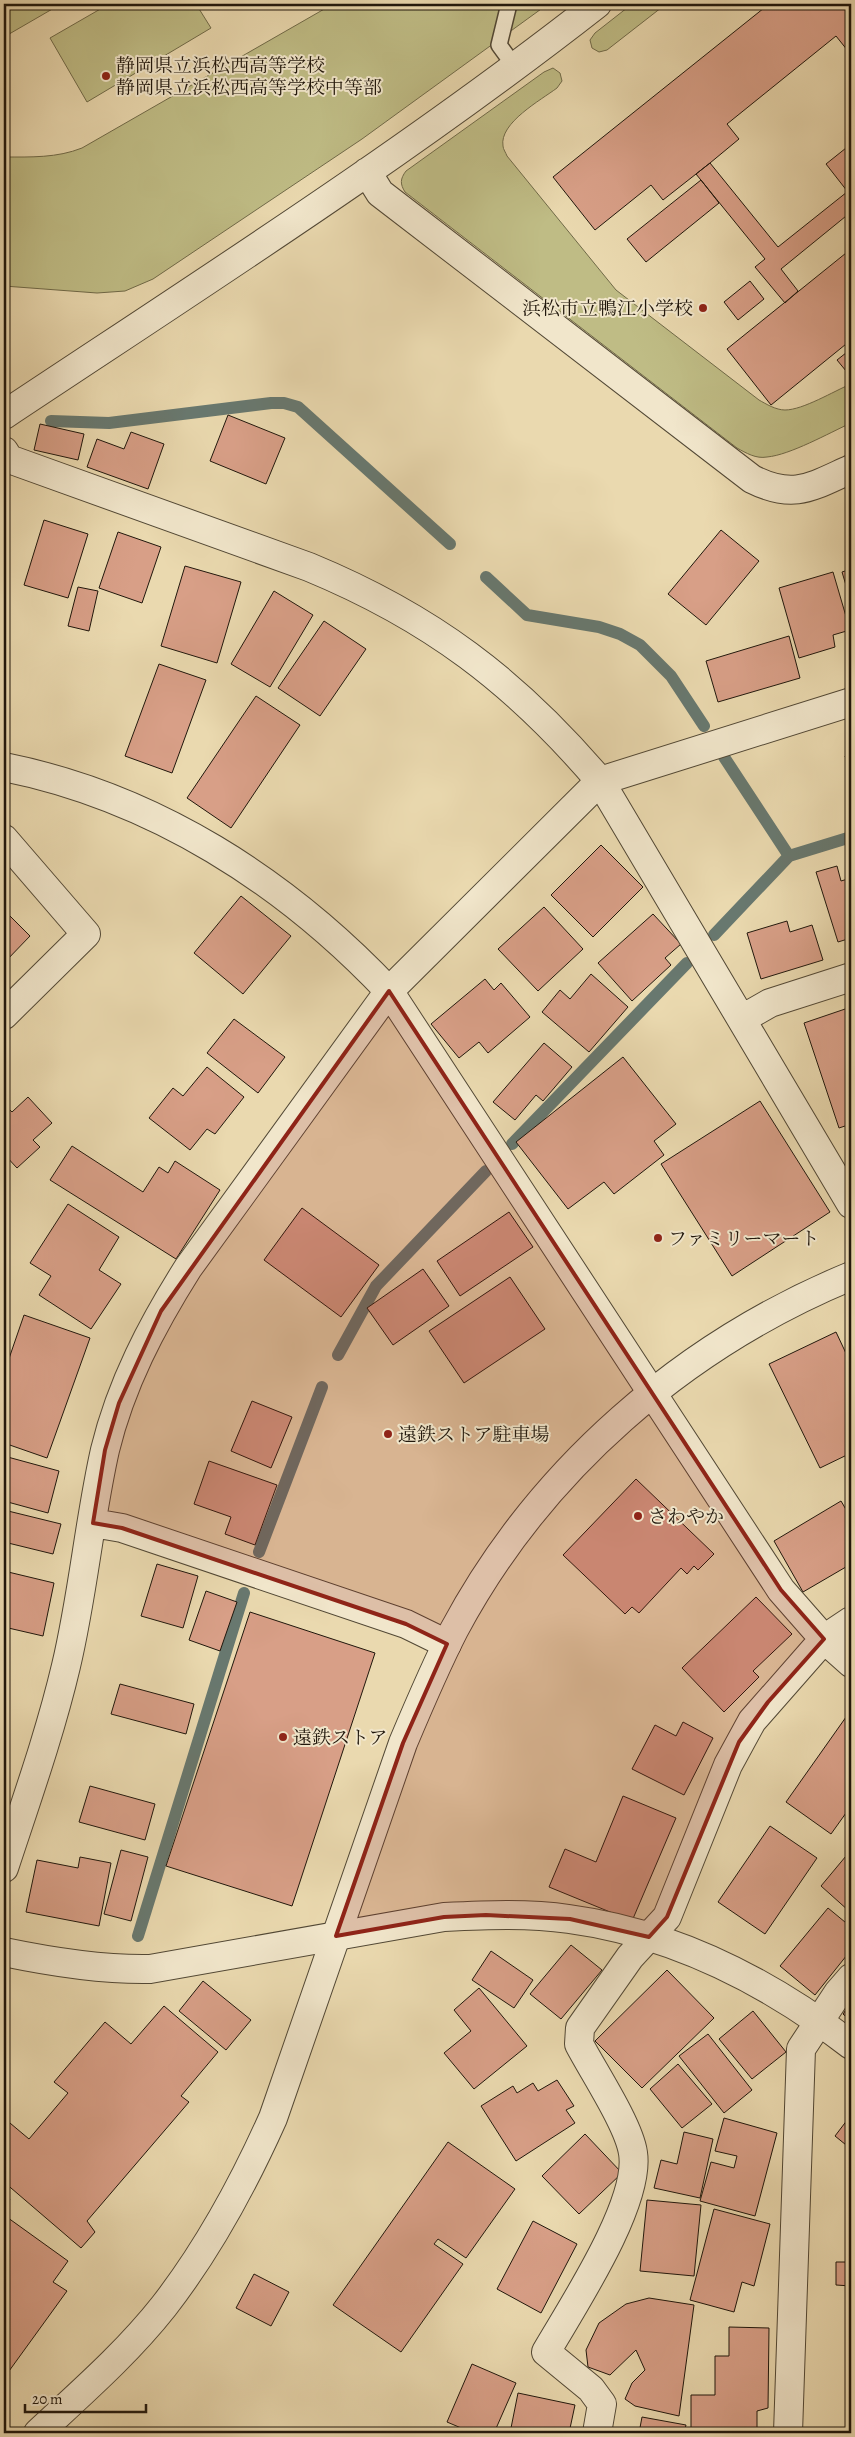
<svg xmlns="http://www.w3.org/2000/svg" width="855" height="2437" viewBox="0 0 855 2437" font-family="Alegreya,'Noto Serif JP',serif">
<rect width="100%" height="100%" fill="#ead9af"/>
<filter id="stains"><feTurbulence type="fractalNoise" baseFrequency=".004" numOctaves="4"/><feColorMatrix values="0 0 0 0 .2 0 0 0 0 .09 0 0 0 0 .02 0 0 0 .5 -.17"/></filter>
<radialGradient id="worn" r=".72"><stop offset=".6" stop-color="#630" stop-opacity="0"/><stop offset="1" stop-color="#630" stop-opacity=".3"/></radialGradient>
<path fill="#bfbc85" stroke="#706a48" d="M4,4h57l-57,33z
M109,4h87l15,24 -124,74 -37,-64z
M333,4h215l-186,135 -209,140 -28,12 -28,2 -93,-7v-129c27,0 53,1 78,-9z
M632,4h34l-59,46 -8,2 -7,-4 -2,-8 5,-7z
M553,68l7,5 2,8 -5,7c-16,12 -58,35 -54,58 0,3 3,7 4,10l109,134 143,110c7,4 17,10 26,10 18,0 49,-19 66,-26v39c-22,10 -61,32 -84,34 -11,2 -21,-4 -30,-9l-332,-256c-5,-8 -5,-13 1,-21l138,-99z"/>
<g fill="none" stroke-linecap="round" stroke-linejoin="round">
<path stroke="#68786f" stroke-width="12" d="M51,421l58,2 162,-20h13l14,4 152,137
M486,577l41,38 72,12 21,7 20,11 31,31 33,50
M724,757l65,99
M714,935l75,-79 62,-19
M512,1144l175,-181
M338,1355l38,-69 110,-115
M259,1552l63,-165
M138,1936l106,-343"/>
</g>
<path fill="#d89f87" stroke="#20170c" d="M769,4h82v44l-3,3 -12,-15 -109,88 12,15 -29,24 -47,37 -12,-15 -56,45 -42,-53z
M851,144v52l-25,-32z
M710,163l68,84 69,-55 4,4v16l-70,57 17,22 -13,12 -30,-36 10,-8 -69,-85z
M701,180l18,23 -73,59 -19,-23z
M851,249v91l-80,65 -44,-56z
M750,281l14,18 -26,21 -14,-18z
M851,349v28l-14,-17z
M228,415l57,23 -19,46 -56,-23z
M40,424l44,10 -6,26 -44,-10z
M131,432l33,12 -16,45 -61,-22 10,-28 27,10z
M44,520l44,14 -20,64 -44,-13z
M721,530l38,31 -53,64 -38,-31z
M118,532l43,15 -19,56 -43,-15z
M185,566l56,16 -24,81 -56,-17z
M851,569v33l-9,-30z
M833,572l17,58 -17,5 2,12 -36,11 -20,-70z
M78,587l20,4 -9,40 -21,-5z
M274,591l39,24 -43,72 -39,-23z
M324,621l42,28 -46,67 -42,-28z
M789,636l11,42 -82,24 -12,-41z
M159,664l47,16 -34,93 -47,-17z
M256,696l44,29 -69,103 -44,-30z
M851,754v20l-6,-18z
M601,845l42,42 -50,50 -42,-42z
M837,866l4,15 10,-3v60l-13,4 -22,-70z
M241,896l50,40 -48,58 -49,-41z
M544,907l39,42 -45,42 -40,-42z
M4,910l26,26 -26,27z
M653,914l28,30 -16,14 6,7 -39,36 -34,-38z
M787,921l3,11 22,-7 11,35 -62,19 -14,-46z
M591,974l37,33 -39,45 -47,-40 18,-22 10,9z
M485,979l9,11 7,-7 29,34 -42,36 -9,-11 -20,16 -28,-34z
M851,1007v117l-12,4 -35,-105z
M234,1019l51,38 -27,36 -51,-40z
M544,1043l28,24 -29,34 -7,-6 -21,25 -22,-18z
M623,1057l53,67 -22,17 10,14 -50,39 -10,-12 -36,27 -52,-67z
M207,1067l37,30 -29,37 -8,-5 -17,21 -41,-32 24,-30 10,8z
M28,1097l24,26 -19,17 7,7 -23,21 -13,-14v-43l4,-3 4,4z
M760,1101l70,111 -98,64 -71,-112z
M72,1146l71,46 16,-25 9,6 7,-12 45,29 -44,69 -126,-79z
M68,1204l51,33 -20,33 22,14 -30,45 -52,-34 12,-19 -21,-13z
M302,1208l77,57 -38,52 -77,-57z
M509,1212l24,35 -73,49 -23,-35z
M423,1269l26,37 -56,39 -26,-37z
M510,1277l35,52 -81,54 -35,-52z
M24,1315l66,23 -43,120 -43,-15v-70z
M836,1332l15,32v89l-31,15 -51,-104z
M252,1401l40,16 -21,51 -40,-17z
M4,1456l55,15 -11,42 -44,-12z
M209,1461l68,24 -22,60 -30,-11 6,-17 -37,-13z
M636,1479l78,75 -16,16 -4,-4 -7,8 -6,-6 -42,45 -7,-6 -7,7 -62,-59z
M841,1501l10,17v46l-48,28 -29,-51z
M4,1510l57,14 -8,30 -49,-12z
M157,1564l41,12 -15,52 -42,-12z
M4,1571l50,12 -11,53 -39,-9z
M206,1591l31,11 -17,49 -31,-11z
M756,1597l36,37 -39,37 6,6 -35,35 -42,-44z
M250,1612l125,41 -83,253 -126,-40z
M120,1684l74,20 -8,30 -75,-20z
M851,1710v96l-20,28 -45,-32z
M683,1722l30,16 -29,57 -52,-26 23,-44 21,11z
M90,1786l65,18 -10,36 -66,-18z
M623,1796l53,22 -44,103 -83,-34 16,-38 31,13z
M770,1826l47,32 -52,76 -47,-32z
M121,1850l27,7 -17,64 -27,-7z
M851,1850v58l-2,3 -28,-25z
M80,1857l31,6 -12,63 -73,-14 11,-52 41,8z
M828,1908l23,19v23l-36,45 -35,-29z
M571,1945l31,25 -41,49 -31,-25z
M491,1951l42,29 -19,28 -42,-28z
M667,1970l47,48 -72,70 -47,-47z
M203,1981l48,39 -25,30 -47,-39z
M479,1988l48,58 -53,43 -30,-36 27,-22 -17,-21z
M851,2003v18l-8,-7z
M164,2006l54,46 -37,44 8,6 -102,119 8,11 -14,16 -77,-66v-64l25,21 39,-46 -14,-11 51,-60 26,22z
M753,2011l33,41 -34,27 -33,-40z
M708,2034l44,56 -28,23 -45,-57z
M678,2064l34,40 -30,24 -32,-39z
M557,2080l17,26 -8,4 9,13 -59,38 -35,-55 32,-20 4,7 16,-10 5,8z
M851,2115v34l-16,-13z
M724,2118l53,15 -22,83 -55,-15 11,-39 23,6 3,-12 -22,-5z
M684,2132l29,7 -13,59 -46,-10 7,-28 16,4z
M585,2134l37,39 -43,41 -37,-38z
M448,2142l67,47 -49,69 -28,-19 -4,5 29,20 -62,88 -68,-47z
M4,2194l6,5 -6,9z
M647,2200l54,5 -7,71 -54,-5z
M714,2209l56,15 -16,62 -12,-4 -8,30 -44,-12z
M4,2215l64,46 -15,21 14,9 -63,87z
M533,2221l44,23 -36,69 -44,-24z
M836,2262h15v24l-15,-1z
M254,2274l35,18 -18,34 -35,-18z
M649,2298l45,7 -15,111 -44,-10 -10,-7 7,-16 13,-13 -9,-20 -26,25 -22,-8 -2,-17 13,-27 27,-19z
M729,2327l40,1 -1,80 -11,3v19h-66v-35h24v-39h14z
M472,2364l44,19 -22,50h-21l-26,-11z
M518,2393l57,12 -6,28h-59z
M642,2417l44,8 -2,8h-45z"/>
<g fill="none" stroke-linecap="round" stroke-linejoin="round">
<g stroke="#524835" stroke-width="18">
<path id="service" d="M509,4l-10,41 16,22"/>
</g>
<g stroke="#524835" stroke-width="30">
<path id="minor" d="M367,172l13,21 372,286c42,21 59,8 99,-10
M4,415c200,-133 404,-263 593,-411
M4,451l5,8 300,108c121,50 206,114 291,214l251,423
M4,767c150,30 281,114 385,224l392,599 43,49 27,24
M4,839l82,95 -82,81
M742,1019l28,-16 81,-26
M93,1523l29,5 284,96 41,20
M4,1868c22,-67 46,-134 62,-202 17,-71 23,-145 39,-216 16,-66 47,-125 83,-182l201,-277 211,-210 251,-79
M4,1952c48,10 97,18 146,17l294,-52c42,-2 84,-4 125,2 104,14 200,63 282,126
M597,2433l5,-29 -11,-15 -45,-37c26,-45 95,-149 87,-199 -4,-28 -40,-82 -54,-109l1,-16 50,-71 37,-40 61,-152 24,-44 72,-82 27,-18
M788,2433l13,-384 37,-56 13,-15"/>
</g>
<g stroke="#524835" stroke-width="30">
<path id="tertiary" d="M38,2433c43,-40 89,-80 126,-127 45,-58 79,-121 109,-188l130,-375c16,-38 32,-76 51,-113 86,-161 230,-285 397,-354"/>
</g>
<use href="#service" stroke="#f1e6cb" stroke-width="15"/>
<use href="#minor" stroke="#f1e6cb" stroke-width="28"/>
<use href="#tertiary" stroke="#f1e6cb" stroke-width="28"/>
</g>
<path fill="#8f2418" fill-opacity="0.2" stroke="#8f2418" stroke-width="4" stroke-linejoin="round" d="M389,991l392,599 43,49 -56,63 -29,40 -72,175 -18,20 -79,-18 -84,-4 -42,2 -108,19 67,-193 44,-99 -41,-20 -284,-96 -29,-5 12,-73 14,-47 42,-92z"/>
<g fill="#8f2418" stroke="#f1e6cb" stroke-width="2">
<circle cx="106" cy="76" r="5"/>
<circle cx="703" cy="308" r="5"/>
<circle cx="658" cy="1238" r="5"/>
<circle cx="388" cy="1434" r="5"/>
<circle cx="638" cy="1516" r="5"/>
<circle cx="283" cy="1737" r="5"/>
</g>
<g text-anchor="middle" stroke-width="4" stroke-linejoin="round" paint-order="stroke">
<g font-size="19" fill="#20170c" stroke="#f1e6cb" text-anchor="start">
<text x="116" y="72">静岡県立浜松西高等学校<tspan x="116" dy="22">静岡県立浜松西高等学校中等部</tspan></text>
<text x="693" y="315" text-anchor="end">浜松市立鴨江小学校</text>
<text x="668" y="1245">ファミリーマート</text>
<text x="398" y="1441">遠鉄ストア駐車場</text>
<text x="648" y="1523">さわやか</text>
<text x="293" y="1744">遠鉄ストア</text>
</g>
</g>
<rect width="855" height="2437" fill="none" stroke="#ead9af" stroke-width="20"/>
<rect x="5" y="5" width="845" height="2427" fill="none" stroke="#20170c" stroke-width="2.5"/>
<rect x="10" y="10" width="835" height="2417" fill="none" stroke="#20170c"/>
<path d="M25 2404v8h121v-8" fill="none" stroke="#20170c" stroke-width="2.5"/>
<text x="32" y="2404" font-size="15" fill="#20170c" stroke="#f1e6cb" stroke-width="4" paint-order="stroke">20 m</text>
<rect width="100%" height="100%" filter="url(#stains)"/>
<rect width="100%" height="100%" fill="url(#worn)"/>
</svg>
